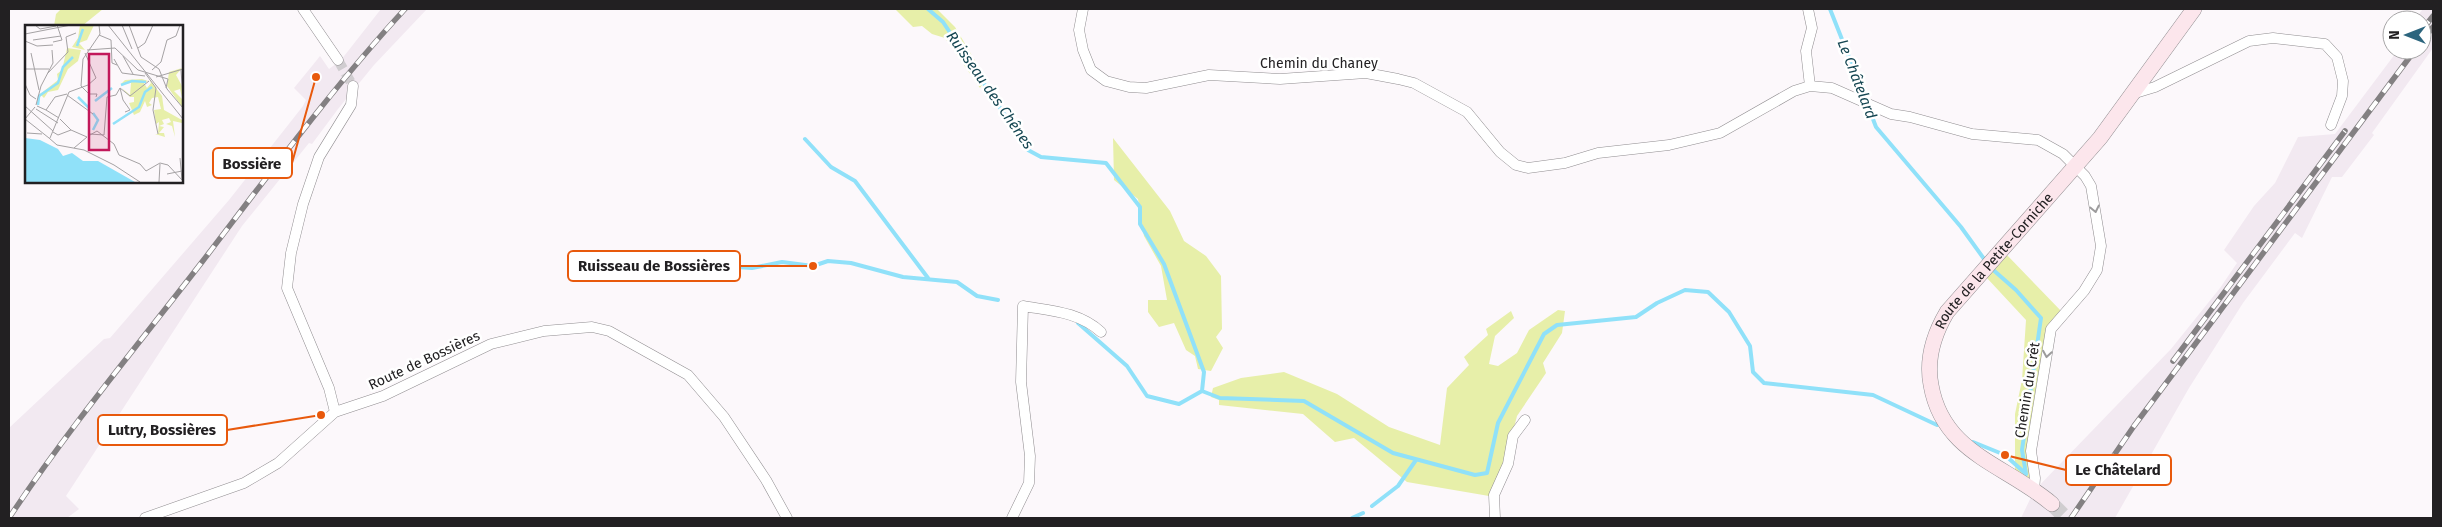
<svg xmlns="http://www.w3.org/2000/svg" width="2442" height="527" viewBox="0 0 2442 527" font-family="'Fira Sans',sans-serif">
<rect width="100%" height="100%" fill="#fcf8fb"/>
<path fill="#f2e9f1" d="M381,9h46l-53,56 -36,44 -26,35 -3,-1 -67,83 -176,270 13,13 -12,9h-58v-90l95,-89 6,-1 119,-138 74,-94 3,-6 -12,-12 18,-22 8,-10 9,13 12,-9z
M2423,9h10v39l-61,85 2,2 -32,42h-10l-30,61 -7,-5 -52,70 -54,85 -74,130h-94l13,-27 137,-142 49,-61 17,-25 -13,-13 30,-44 21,-23 23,-46 37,-3 63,-84h24v-30h-8z"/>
<path fill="#e7efa9" d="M61,9h42l-21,17h-28l2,-12z
M895,9h42l18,18 31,52 -6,9 -35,-50 -13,-4 -10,-8 -9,1z
M1113,138l57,73 14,30 22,15 15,20 1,53 -6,8 7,11 -12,23 -13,-2 -3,-13 -9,-6 -12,-27 -15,4 -11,-15v-12h19l-6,-34 -17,-30 -6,-37 -24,-19z
M2006,254l58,60 -13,15 -20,122 4,27 -9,1 -11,-8v-57l7,-34 4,-60 -40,-43z
M1558,310l7,1 -3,22 -19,30 3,10 -29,43 -12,47 -16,33 -82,-14 -53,-44 -19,4 -32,-28 -84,-9v-5l-8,-3 2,-9 28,-10 43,-6 53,22 52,33 51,18 7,-57 22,-23 -5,-8 24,-22 -2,-6 25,-18 3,7 -19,18 -6,28 9,2 19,-13 12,-23z"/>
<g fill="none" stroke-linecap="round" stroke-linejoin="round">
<path stroke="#90e1f9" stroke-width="4" d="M928,9l15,13 85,128 13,7 65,6 34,44v17l24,40 40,108 -2,19
M1830,9l36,91
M1868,106l8,21 85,100 26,36
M805,139l26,28 24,14 73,97
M630,260l122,8 30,-6 31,4 15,-5 23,2 52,14 54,5 20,14 21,4
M1991,268l25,22 25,28 -19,132 4,24
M1078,323l49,43 20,30 32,8 23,-13
M1202,391l18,7 84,3 89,52 82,22 12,-2 11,-50 46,-89 13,-9 79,-8 21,-14 28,-13 23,2 21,20 21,34 3,26 11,11 109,12 64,30
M1973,442l32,13 21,19
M1372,506l26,-20 18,-26
M1352,518l11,-5"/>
<path stroke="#d0cdd0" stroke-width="10" stroke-dasharray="10 5" stroke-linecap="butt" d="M338,60l15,26"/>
<path stroke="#d0cdd0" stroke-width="15" stroke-dasharray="15 8" stroke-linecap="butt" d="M2052,504l14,14"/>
<g stroke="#908d90" stroke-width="11">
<path id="street" d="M303,9l35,51
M1083,9l-4,21 4,20 8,20 15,11 23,6 17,1 63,-13 71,4 86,-6 32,6 16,4 53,29 33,40 16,13 12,3 37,-5 33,-10 71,-8 51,-12 74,-42 16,-5 22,2 59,26 19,3 62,17 66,6 25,14 22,22 6,10 10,60 -4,24 -13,21 -33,38 -20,122 4,27 -1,13
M1808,9l4,19 -6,23 4,35
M2132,94l23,-7 94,-46 24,-3 52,6 12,13 6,24 -1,15 -11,29
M335,412l-6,-24 -42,-100 4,-35 12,-49 16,-47 32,-52 2,-19
M145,518l99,-35 34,-20 57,-51 48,-16 108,-52 53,-13 48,-4 17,4 79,44 36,42 42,63 21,38
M1012,518l17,-35 1,-27 -9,-74 2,-76c29,5 56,6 78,26
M1495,518l-1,-23 14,-31 5,-28 12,-16"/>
</g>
<g stroke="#908d90" stroke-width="16">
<g id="secondary">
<path id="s1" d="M2052,504c-47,-40 -109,-50 -121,-119 -5,-26 3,-51 16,-73l153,-174 94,-129"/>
</g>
</g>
<use href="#street" stroke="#fff" stroke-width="10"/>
<use href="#secondary" stroke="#fce6ec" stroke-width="15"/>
<g stroke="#838082" stroke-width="5.5">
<path id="rail" d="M2422,30l11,-14
M2422,41l11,-14
M2173,361l172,-230
M9,518c59,-89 128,-172 193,-256 66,-86 130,-174 203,-253
M2071,518l63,-92 281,-376"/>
</g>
<use href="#rail" stroke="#fff" stroke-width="4" stroke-dasharray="11" stroke-linecap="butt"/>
</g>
<defs><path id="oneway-chevron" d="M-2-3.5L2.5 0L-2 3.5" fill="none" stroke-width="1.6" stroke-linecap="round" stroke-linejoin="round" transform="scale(1.25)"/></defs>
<g stroke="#9c9b9c">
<use href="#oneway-chevron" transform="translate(2095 209) rotate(78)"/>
<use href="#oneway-chevron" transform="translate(2047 354) rotate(99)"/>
</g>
<g text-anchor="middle" stroke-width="5" stroke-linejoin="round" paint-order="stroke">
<g font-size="14" fill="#222022" stroke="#fff">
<text x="1319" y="68">Chemin du Chaney</text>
<text dy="5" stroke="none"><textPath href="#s1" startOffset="321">Route de la Petite-Corniche</textPath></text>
<text transform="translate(424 360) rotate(-25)" y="5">Route de Bossières</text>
<text transform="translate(2027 390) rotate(-81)" y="5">Chemin du Crêt</text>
</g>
<g font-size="15" font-style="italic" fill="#154652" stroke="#fff">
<text transform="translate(1857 79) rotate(69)" y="5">Le Châtelard</text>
<text transform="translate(990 90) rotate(55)" y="5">Ruisseau des Chênes</text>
</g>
</g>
<g transform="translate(25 25)">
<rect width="158" height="158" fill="#fcf8fb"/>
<path d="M55,0h14l-7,15 -8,3 6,7 -13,-3 6,-9zM42,23l14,2 -3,11 -10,8 -10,21 -10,2 -4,6 -3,-3 -3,8 1,-8 19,-15 -1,-6 5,-4zM157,43l-6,7 6,11v11l-2,-8 -6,2 8,8v8l-15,-21 2,-14zM117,54l6,2 -4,2 3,5 4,-5 -2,-4 13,17 2,14 18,10v3l-9,-2 2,16 -3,-11 -6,-2 5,-2 -2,-4 -7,2 2,4 -5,2 5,1 -5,6h5l1,4 -10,-3h3l1,-12 -3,2 -2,-14 7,-1 -3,-12 -6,1 -3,5 3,2 -5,2 -2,-6 -5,11 -6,3 -5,-12 5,-1v-5h-4l-8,-9 8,7 1,-12 -10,1 4,-4z" fill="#e7efa9"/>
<path d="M0,113l15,2 18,9 5,7 9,-3 11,8h15l37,21h-110z" fill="#90e1f9"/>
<path fill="none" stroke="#90e1f9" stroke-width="2.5" d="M52,21l6,-17M96,60l11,-4 14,1M53,72l11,11M70,76l17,-13M13,80l1,-9 19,-13 5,-16 10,-10M88,99l26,-17 6,-15 7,-5M68,105l5,-10 -5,-7"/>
<path fill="none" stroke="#a5a2a4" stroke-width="1" d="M10,0l5,4 16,-3M83,0l75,94M97,0l10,24M104,0l12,32 18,12 8,20 16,19M0,9l46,-9M74,10l12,5 1,23 5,2M8,15l28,-4M0,16l12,5 16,-1M28,17l9,-2 -5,-15M113,23l7,-5 8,-18M62,25l28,-2 23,22 30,9 -2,9M6,28l8,37M98,31l10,18M89,34l8,14 23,3M0,44h24M127,45l9,-8 6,-22 9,-4 4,-11M156,45l2,28M120,48l11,15 -3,22 5,24M22,49l21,-22 -2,-15 10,-4M131,52l27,-8M0,59l5,11 6,4M56,61l2,-27 17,-25 -1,-9M56,61l8,8h8l-1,3M95,63l3,12 7,10 -5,2M42,70l26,19M11,80l5,-19 12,-23 -1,-13M0,81l28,25M12,81l9,4 9,-13 12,-3M11,84l22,14M21,85l13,8M0,94l24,19M0,94l10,-12M35,94l11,11M28,107l5,3 13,-5 16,7M2,108l15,1M65,109l14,1 3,-38 9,-2 4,-7 10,8 19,-15M65,110l7,-4 17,13 5,11 21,9 6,7 14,-8 8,2 15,16M24,113l8,7 27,5 30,15 26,17M25,113l19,-46 19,-7 8,-7 -11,-25M49,123l13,-11M155,133l2,22M142,149l15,-3M134,157l1,-18"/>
<path fill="#c2185b" fill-opacity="0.15" stroke="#c2185b" stroke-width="2.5" d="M64,29h20v96h-20z"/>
<rect width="158" height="158" fill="none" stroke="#222022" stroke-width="2.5"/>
</g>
<path fill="none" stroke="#e8590c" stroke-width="2" d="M316 77L292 163M813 266L740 266M321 415L227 430M2005 455L2066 470"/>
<g fill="#e8590c" stroke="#fff" stroke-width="2">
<circle cx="316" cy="77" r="5"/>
<circle cx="813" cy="266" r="5"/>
<circle cx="321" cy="415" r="5"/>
<circle cx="2005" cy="455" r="5"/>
</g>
<g fill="#fff" stroke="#e8590c" stroke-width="2">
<rect x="213" y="148" width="79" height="30" rx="5"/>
<rect x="568" y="251" width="172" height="30" rx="5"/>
<rect x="98" y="415" width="129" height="30" rx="5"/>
<rect x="2066" y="455" width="105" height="30" rx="5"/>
</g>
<g font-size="15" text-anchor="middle" font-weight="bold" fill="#222022">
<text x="252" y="169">Bossière</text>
<text x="654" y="271">Ruisseau de Bossières</text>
<text x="162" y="435">Lutry, Bossières</text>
<text x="2118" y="475">Le Châtelard</text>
</g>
<rect width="2442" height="527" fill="none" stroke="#222022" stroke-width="20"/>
<g transform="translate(2407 35) rotate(270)"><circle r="24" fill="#ffffff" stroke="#a7a6a7"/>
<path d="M0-4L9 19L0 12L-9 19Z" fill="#2c657e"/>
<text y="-8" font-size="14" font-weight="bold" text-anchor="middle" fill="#222022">N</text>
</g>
</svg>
